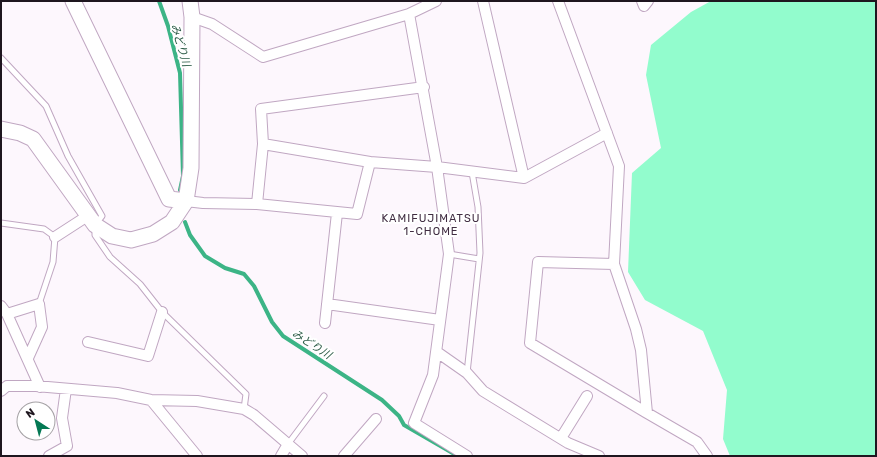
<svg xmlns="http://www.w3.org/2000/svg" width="877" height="457" viewBox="0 0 877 457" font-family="Rubik,'Noto Sans JP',sans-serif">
<rect width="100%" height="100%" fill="#fdf7fd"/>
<path fill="#92fccd" d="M711,1h165v455h-146l-7,-17 4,-49 -24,-59 -58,-31 -17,-28 4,-99 29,-25 -15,-73 5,-30 40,-33z"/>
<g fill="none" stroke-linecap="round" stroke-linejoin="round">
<path stroke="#3cb486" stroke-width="4" d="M159,1l9,25 12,47 3,103 -3,14
M185,222l5,13 15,21 20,12 19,6 10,12 18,36 11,14 99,64 17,16 5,9 52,30"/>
<g stroke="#c0a7c2" stroke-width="7">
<path id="lane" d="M1,58l45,48 22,50 34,60 -7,9v10l15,22 30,27 22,28 84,82 -2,15
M1,223l43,6 11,8 -2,25 -14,42
M449,254l30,5
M467,373l13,-120 -2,-46 -6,-35
M288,444l36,-48"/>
</g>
<g stroke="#c0a7c2" stroke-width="12">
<path id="street" d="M483,1l41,177 83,-45
M558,1l61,165 -5,98 22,65 5,21 6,63 50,29 10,14
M642,1l2,5 4,-5
M409,14l28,153 12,87 -16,121 -19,48 53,33
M192,17l20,7 51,33 146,-43 27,-13
M263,144l107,18
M186,201l17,2 54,1 100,10 13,-52 67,5 87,11
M257,204l6,-60 -2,-35 163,-22
M55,237l34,-22
M614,264l-76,-2 -8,81 117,70
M327,304l113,16
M1,306l6,8 33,73
M7,314l32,-10 3,23 -14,31
M325,323l12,-110
M88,342l60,14 14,-44
M437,352l30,21 16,18 85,52 31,13
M1,391l6,-5h29l81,7 34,7 46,1 47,8 10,6 48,41
M151,400l46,56
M561,438l26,-42
M49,456l18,-10 -5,-28 4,-29
M281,456l7,-12
M344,456l32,-37"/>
</g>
<g stroke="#c0a7c2" stroke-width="17">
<path id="secondary" d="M73,1l96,198 17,2
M1,129l19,4 13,6 62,86 17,11 19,4 22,-6 19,-12 14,-21 5,-33 1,-151 -2,-16"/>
</g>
<use href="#lane" stroke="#fff" stroke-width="5"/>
<use href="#street" stroke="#fff" stroke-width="10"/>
<use href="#secondary" stroke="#fff" stroke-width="15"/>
</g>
<g text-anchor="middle" stroke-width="4" stroke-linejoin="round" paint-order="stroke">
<g font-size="11" font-style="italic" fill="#2c5b47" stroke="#fff">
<text transform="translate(181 45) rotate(74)" y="4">みどり川</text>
<text transform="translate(312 344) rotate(33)" y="4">みどり川</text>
</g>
<g font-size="11" letter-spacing="1" fill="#412d42" stroke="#fff">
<text x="431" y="222">KAMIFUJIMATSU<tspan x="431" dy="13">1-CHOME</tspan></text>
</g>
</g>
<rect width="877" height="457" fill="none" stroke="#1e161f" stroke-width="4"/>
<g transform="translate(36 421) rotate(324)"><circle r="19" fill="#ffffff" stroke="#a5a2a5"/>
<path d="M0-3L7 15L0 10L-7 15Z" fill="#047954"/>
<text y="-6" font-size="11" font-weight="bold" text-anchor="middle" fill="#1e161f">N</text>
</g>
</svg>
